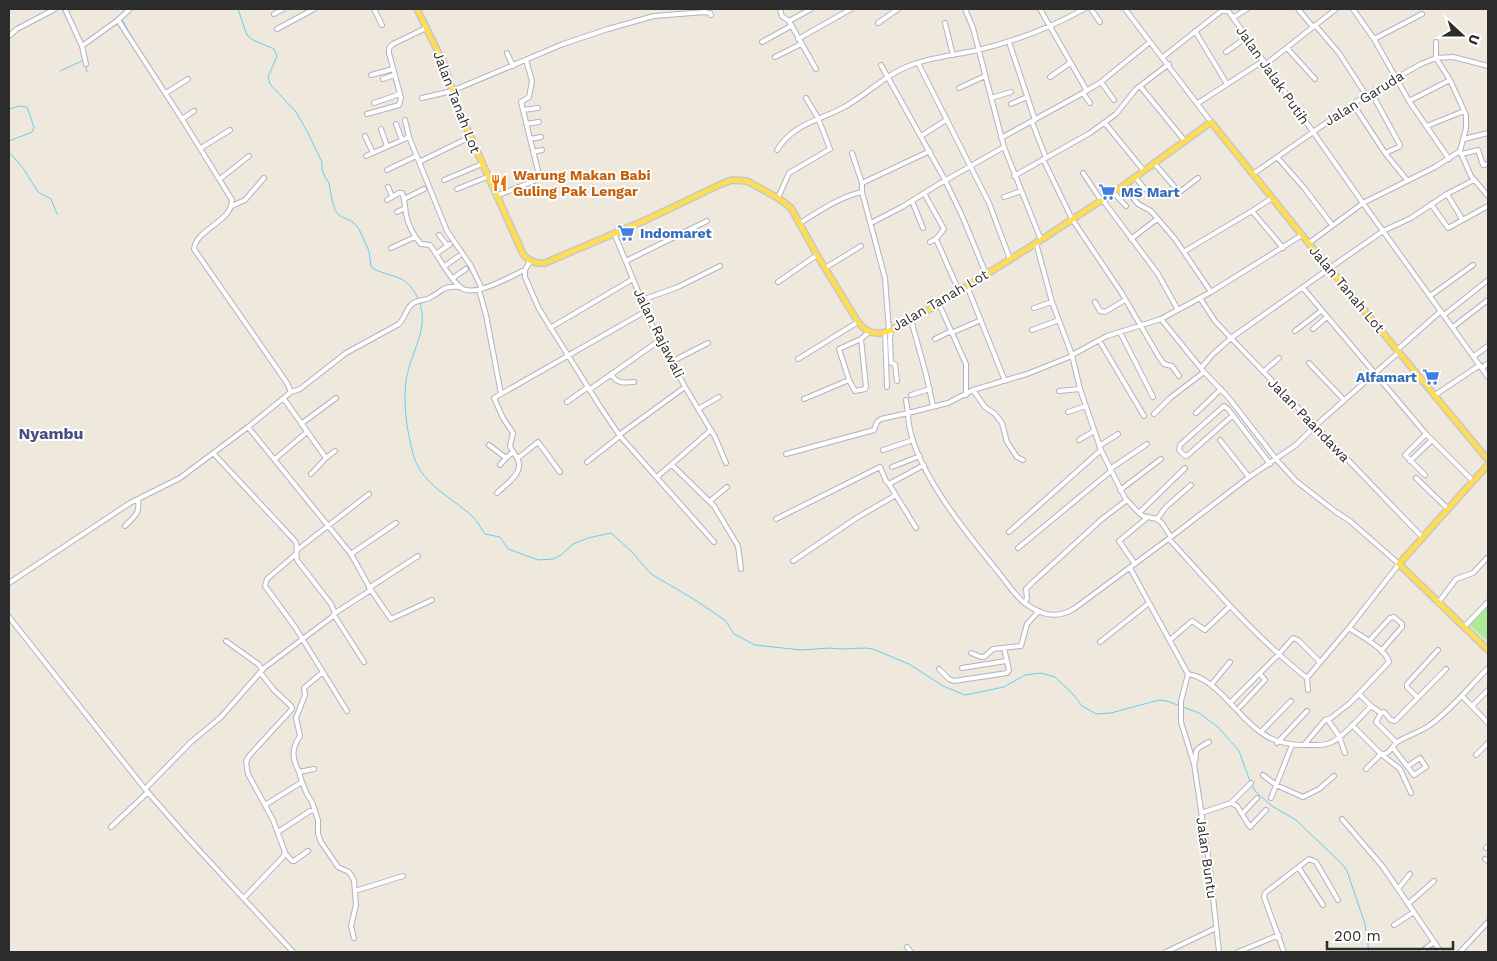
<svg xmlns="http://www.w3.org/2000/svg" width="1497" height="961" viewBox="0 0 1497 961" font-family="'Work Sans',sans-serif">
<rect width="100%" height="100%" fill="#efe8dd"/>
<path fill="#aeea95" d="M1488,603v39l-21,-19z"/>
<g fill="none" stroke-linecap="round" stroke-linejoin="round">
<path stroke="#67cdfa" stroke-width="1" d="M62,9l12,24
M238,9l9,26 6,5 21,9 3,7 -9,21 2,7 26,28 12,21 14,29v7l3,8 4,6 3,17 3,10 5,6 13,6 6,7 10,22 2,16c12,9 31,7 40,20 26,34 0,60 -5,94 -3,25 1,52 8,76 9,28 37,40 58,59 5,5 9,12 13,18l15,3 8,12 30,11 15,-1 8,-4 12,-11 15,-6 23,-5 20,18 20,23 41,24 33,22 9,14 21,11 46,5 29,-2 10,1 25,-1 8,1 36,15 34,22 22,9 39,-8 21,-12 16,-2 14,4 18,17 9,12 14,8 15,-1 48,-13 8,1 32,12 19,14 21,24 11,30
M120,15l7,-6
M122,19l11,21
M113,21l7,-5
M85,64l2,8
M60,71l24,-11
M9,109l11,-3 7,1 7,20 -2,5 -23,9
M9,152l14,16 15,24 13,7 6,15
M1252,785l3,6 17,15 24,14 47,45 4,6 18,53 4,28"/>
<g stroke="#b1b3c1" stroke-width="6">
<path id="minor" d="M65,9l17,37 4,18
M374,9l8,16
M780,9l2,7 7,5 27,48
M965,9l8,19 31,119 37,93
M1040,9l47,82
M1091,9l9,13
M1125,9l86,113
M1298,9l15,18
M1353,9l21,30 35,62 40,58
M274,14l9,-5
M1234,17l13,-8
M789,21l22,-12
M878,23l20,-14
M945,23l8,32
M1315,25l24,28 27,42
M277,29l37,-20
M1195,31l32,53
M9,36l8,-7 38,-20
M798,39l53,-30
M1374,39l48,-25
M762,42l29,-16
M1009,42l26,78
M1436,42v16l14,22 16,35v13l-6,23 11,25 17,20
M82,46l36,-26
M1287,48l28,31
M1226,52l21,-15
M507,53l6,13
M775,57l26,-13
M1163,57l57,-45 5,-2 4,2 136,194 123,171
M526,60l6,21 -3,16 -8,5 18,73
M918,63l71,140 21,56
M1266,64l70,-55
M881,65l64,115 18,38 23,56
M371,75l22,-6
M1050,77l20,-14
M383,79l11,-4
M1101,82l13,18
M1140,86l44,54
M959,88l26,-12
M1371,92l29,53 -1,2 -14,6
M166,93l22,-14
M1083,93l7,10
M422,98l30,-7 111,-47 45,-15 46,-13 51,-4 5,1 1,2
M991,98l20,-6
M1409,101l41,-21
M374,103l26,-9
M1198,103l65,-42
M1011,104l16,-7
M1353,104l32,49 22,27
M523,110l15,-2
M367,114l32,-9 2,-7 -12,-45v-5l4,-4 33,-16
M182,119l12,-8
M405,120l4,17
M1032,122l14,36
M1105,123l39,48
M396,124l6,16
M526,124l13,-2
M1427,126l37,-15
M381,129l6,17
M365,136l8,17
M921,136l25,-16
M1001,138l82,-45 18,-11 49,-40
M530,139l11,-2
M1464,139l24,-6
M201,148l29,-18
M777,150c18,-28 43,-29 69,-44 23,-13 40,-32 65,-41 21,-8 45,-10 67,-15 38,-9 72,-22 106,-41
M533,152l9,-2
M852,153l10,30v9l23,86 4,53
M1462,154l16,-4 5,15 5,-1
M366,156l43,-19 38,94 24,35 11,23
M1277,157l28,32 27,36
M1043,159l29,60 49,73 38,65 5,7 8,2 7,10
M419,162l51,-25
M1154,163l24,28h3l17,-13
M387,170l29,-14
M1083,173l18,27
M1253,174l113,-79 55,-31 15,-6 17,-1 35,9
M1014,176l76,-43 26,-19 20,-25 33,-25
M1135,177l10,12 5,2
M220,179l29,-23
M444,180l38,-16
M862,183l68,-32
M1123,186l15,18 13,7 24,28 36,53
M388,187l4,9
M457,189l30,-12
M1113,192l13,14
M924,193l20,36 -8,10 -6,3
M1447,194l15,25
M496,196l38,-15
M1004,197l17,-6
M778,198l11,-25 41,-24 -12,-31 -12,-20
M404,199l20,-10
M1102,199l56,75 20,36
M387,200l12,-7h3c3,7 3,13 4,21 2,11 8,22 15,30l9,1c9,12 19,33 30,42 14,12 50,-11 65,-17
M912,201l11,27
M1431,204l17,24 40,-22
M232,206l13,-6 19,-22
M1252,211l31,37
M397,212l8,-4
M800,223c20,-12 39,-26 62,-31
M871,223l31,-16 37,-23 65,-37
M614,233l38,92 33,62 30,50 11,26
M439,235l8,10
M936,239l23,52
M1131,239l26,-20
M1036,243l16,59 20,53 8,34 21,61 24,48 14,15 4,3 14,3 5,4 9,14
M1309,243l54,-40 72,-36 25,-16
M391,248l24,-11
M1185,251l67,-40 20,-13
M436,254l14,-10
M530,261l-5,9v7l14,32 62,99 19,28 94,106
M626,261l81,-40
M445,266l14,-10
M825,268l36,-22
M453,278l13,-9
M778,282l39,-27
M967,286l38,95
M1303,288l123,146 47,47
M479,290l7,25 15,79
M1430,296l43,-31
M1200,298l15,23 16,17 191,199
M642,300l36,-13 42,-21
M1095,302l5,9 5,1 20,-12
M939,304l27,60v31
M1034,308l18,-6
M1444,315l44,-35
M1161,319l43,53 24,25 48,62 20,22 40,31 14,9 49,43 -50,64 -42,50 1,12
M911,320l15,54 7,32
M1453,327l35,-27
M550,328l83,-49
M891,329l-1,10 1,24 4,1 2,17
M1313,329l14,-12
M1032,330l27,-10
M1295,331l26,-20
M885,332l2,55
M1120,332l33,65
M951,333l30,-13
M861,339l5,48 -1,2 -10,2 -6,-11 -10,-31 22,-10 8,-7
M935,339l16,-8
M1099,340l45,76
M1397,350l44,-39
M1072,355l35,-19 54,-17 50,-27 91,-57
M1072,356l-45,18 -54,16 -25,13 -40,10c0,50 60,122 91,160 8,10 17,24 27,31 17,12 32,15 49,4l96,-71 78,-60 47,-32 19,-19 84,-74
M1474,356l14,-10
M798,359l60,-37
M671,362l37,-19
M1309,363l35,37
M1201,368l12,-14 18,-16 99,-70 53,-37 28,-13 36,-24 27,-14
M1482,368l6,-5
M1263,372l16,-14
M611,374c6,10 13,9 23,8
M589,390l71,-50
M973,390l12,17 10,7 7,9 5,19 10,15 6,3
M1059,391l21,-2
M291,392l9,-3 46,-36 53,-29c6,-6 7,-15 13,-20 6,-5 14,-3 19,-7 15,-8 10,-11 29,-10
M911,395l19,-6
M1435,395l45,-30
M284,399l42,59 -15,16
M804,399l45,-19
M567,402l21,-15
M698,409l21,-12
M1068,412l18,-6
M1196,413l25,-24
M1154,414l16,-16 34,-26
M1232,416l-44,39 -3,1 -6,-6 1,-5 44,-39 4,3 42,55
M301,424l35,-26
M248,427l103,127 20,36 20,29 41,-19
M619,435l66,-48
M1079,440l15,-9
M1220,440l29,37
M489,445l17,13 7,-6
M1099,446l19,-12
M883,450l30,-10
M786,454l88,-24 3,-8 4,-3 27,-6 -2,-13
M326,458l9,-7
M518,458l20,-16 22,30
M275,459l32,-27
M1410,461l22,-21
M587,462l33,-26
M500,465l6,-7
M672,465l42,41 24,40 3,23
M892,467l28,-11
M1110,469l37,-25
M1425,475l-20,-20 21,-21
M657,477l54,-47
M1416,478l32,31
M889,484l35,-19
M1120,490l41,-31
M497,493c8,-8 27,-20 21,-33 -2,-5 -6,-9 -8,-14l3,-13 -10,-15 -9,-20 152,-87
M710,501l17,-14
M1139,513l46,-45
M776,519l104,-52 6,14 3,3 27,44
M1157,519l9,-12 25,-22
M125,526c9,-10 15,-11 13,-26
M1009,532l92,-82
M1169,539c44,48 86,98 138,139
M1018,548l93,-77
M297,550l72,-56
M296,554l-29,25 -2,7 30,41 52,84
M351,554l45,-31
M793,561l65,-44 38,-22
M1135,564l-16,-23 29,-24
M1130,568l58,106c20,3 36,23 49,36 22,25 38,36 72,35 7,0 17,1 23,-3 14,-7 28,-25 39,-36
M9,583l121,-80 50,-25 68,-51 43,-35 -4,-9 -93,-134c2,-20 38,-27 38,-49l-50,-81 -64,-99 12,-11
M369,588l49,-32
M1025,603l2,-5 -1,-9 7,-7 69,-63 25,-19
M1438,603l18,-24 17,-6 14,-15
M335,613l36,-23
M334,615l30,47
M9,617l136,172 42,48 106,115
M1464,627l24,-25
M1170,640l22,-19 13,9 25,-24
M226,641l32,23 4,5
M1369,641l21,-23 4,-1 8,7v3l-21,24
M1100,642l49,-39
M971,653l10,4h3l9,-8 28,-3 6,-22 12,-13
M962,668l44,-7
M939,669l10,10 5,2 53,-8 2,-3 -5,-22
M1188,674l-7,27v21l13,42 16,105 9,83
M1211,685l19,-23
M1359,694l12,12 10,7 3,-1 7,8 4,1 51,-52
M1462,696l26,27
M1418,698l-11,-11v-3l31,-34
M1230,703l48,-48 15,-17 5,2 22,22
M1472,706l16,-16
M1240,707l25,-27 -5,-6
M1381,713l-5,9 20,20
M1328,720l11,16 6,17
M1352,725l29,29 19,15 11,24
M1261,732l30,-31
M1277,743l30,-32
M1304,745l21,-25 6,-2 19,-15 39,-41c-3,-13 -28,-26 -40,-34
M1393,748l21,27 12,-8 -6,-9 -12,8
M1476,755l12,-12
M1194,764c3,-5 1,-7 2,-12 1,-5 10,-8 13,-10
M1366,769l15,-15c9,0 9,-5 15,-11 7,-6 25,-11 34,-18 22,-16 39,-38 58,-57
M299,772c-7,-14 -8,-23 1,-36l-4,-18 9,-23 -1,-7 19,-16
M1263,775l13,10 27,12 16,-8 15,-13
M302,782l5,12 5,8 6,18v14l3,8 17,25 11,5 5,8 2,25 -5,21 3,12
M145,789l46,-47 30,-25 43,-49 68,-51 3,-4 -4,-9 -34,-44c-2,-7 2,-13 -2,-19l-81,-87
M1271,798l21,-53
M1231,803l6,3 13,21 16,-17
M265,805l37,-23 -3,-10 15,-3
M1201,813l30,-10 20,-20
M1242,814l15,-16
M1342,819l41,48 58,85
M111,827l37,-35
M278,832l32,-21 5,-1
M1486,848l2,-2
M285,853l7,8h2l14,-10
M1485,859l3,2
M1299,868l24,37
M1398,889l12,-15
M355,891l48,-15
M244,898l39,-41 2,-5 -12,-32 -25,-46 -2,-12 3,-6 43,-47 -1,-3 -17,-16 -14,-18
M1408,904l26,-23
M1394,925l20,-13
M907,947l4,5
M1166,952l50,-24
M1238,952l41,-17
M1284,952l-20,-55 1,-4 44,-34 7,3 22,38
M1421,952l13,-10
M1460,952l28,-30"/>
</g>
<g stroke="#c8c8c8" stroke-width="8">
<path id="major" d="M417,9l27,55 15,47 64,143c6,8 13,10 22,9l101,-43 73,-35 13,-5 15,1 31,17 13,10 26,47 41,67c8,11 18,14 31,9l50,-27 102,-64 82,-54 88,-64 91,113 186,225
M1488,465l-15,16 -74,83 89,86"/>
</g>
<use href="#minor" stroke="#fff" stroke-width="4"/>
<use href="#major" stroke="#fedc53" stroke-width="5"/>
</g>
<defs>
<g id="restaurant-bare" transform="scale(1.35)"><path d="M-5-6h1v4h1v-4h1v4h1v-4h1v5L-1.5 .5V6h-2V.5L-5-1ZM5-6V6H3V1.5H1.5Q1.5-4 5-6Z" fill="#e8710a" stroke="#fff" stroke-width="2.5" paint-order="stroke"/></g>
<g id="supermarket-bare" transform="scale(1.35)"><path d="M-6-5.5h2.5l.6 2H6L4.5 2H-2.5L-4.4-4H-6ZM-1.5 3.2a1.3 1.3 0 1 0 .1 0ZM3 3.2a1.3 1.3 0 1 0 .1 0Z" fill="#3f7fe0" stroke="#fff" stroke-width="2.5" paint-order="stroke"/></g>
</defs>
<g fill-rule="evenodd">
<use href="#restaurant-bare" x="499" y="183"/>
<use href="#supermarket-bare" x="1107" y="192"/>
<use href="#supermarket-bare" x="626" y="233"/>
<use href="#supermarket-bare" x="1431" y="377"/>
</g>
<g text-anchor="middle" stroke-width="4" stroke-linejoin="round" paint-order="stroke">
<g font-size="14" fill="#2c2c2c" stroke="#fff">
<text transform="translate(1273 75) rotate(55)" y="5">Jalan Jalak Putih</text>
<text transform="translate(1364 98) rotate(-32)" y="5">Jalan Garuda</text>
<text transform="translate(457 102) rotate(69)" y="5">Jalan Tanah Lot</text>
<text transform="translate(1347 289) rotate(50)" y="5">Jalan Tanah Lot</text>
<text transform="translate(940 300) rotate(-30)" y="5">Jalan Tanah Lot</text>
<text transform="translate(659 333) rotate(64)" y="5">Jalan Rajawali</text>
<text transform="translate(1309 420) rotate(46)" y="5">Jalan Paandawa</text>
<text transform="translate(1207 858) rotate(82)" y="5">Jalan Buntu</text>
</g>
<g font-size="14" font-weight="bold" fill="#c56008" stroke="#fff" text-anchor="start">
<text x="513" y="180">Warung Makan Babi<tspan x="513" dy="16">Guling Pak Lengar</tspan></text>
</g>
<g font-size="14" font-weight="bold" fill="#366cbe" stroke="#fff" text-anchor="start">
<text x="1121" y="197">MS Mart</text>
<text x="640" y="238">Indomaret</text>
<text x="1417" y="382" text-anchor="end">Alfamart</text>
</g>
<g font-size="16" font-weight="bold" fill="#474f81" stroke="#fff">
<text x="51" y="439">Nyambu</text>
</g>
</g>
<rect width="1497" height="961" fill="none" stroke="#2c2c2c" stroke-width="20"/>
<g transform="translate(1462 35) rotate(111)" stroke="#ffffff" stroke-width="4" paint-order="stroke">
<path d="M0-4L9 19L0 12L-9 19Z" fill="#2c2c2c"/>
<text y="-8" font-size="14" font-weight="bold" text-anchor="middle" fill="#2c2c2c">U</text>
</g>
<path d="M1327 941v8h126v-8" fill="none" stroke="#2c2c2c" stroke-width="2.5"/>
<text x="1334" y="941" font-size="15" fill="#2c2c2c" stroke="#ffffff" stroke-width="4" paint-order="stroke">200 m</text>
</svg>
